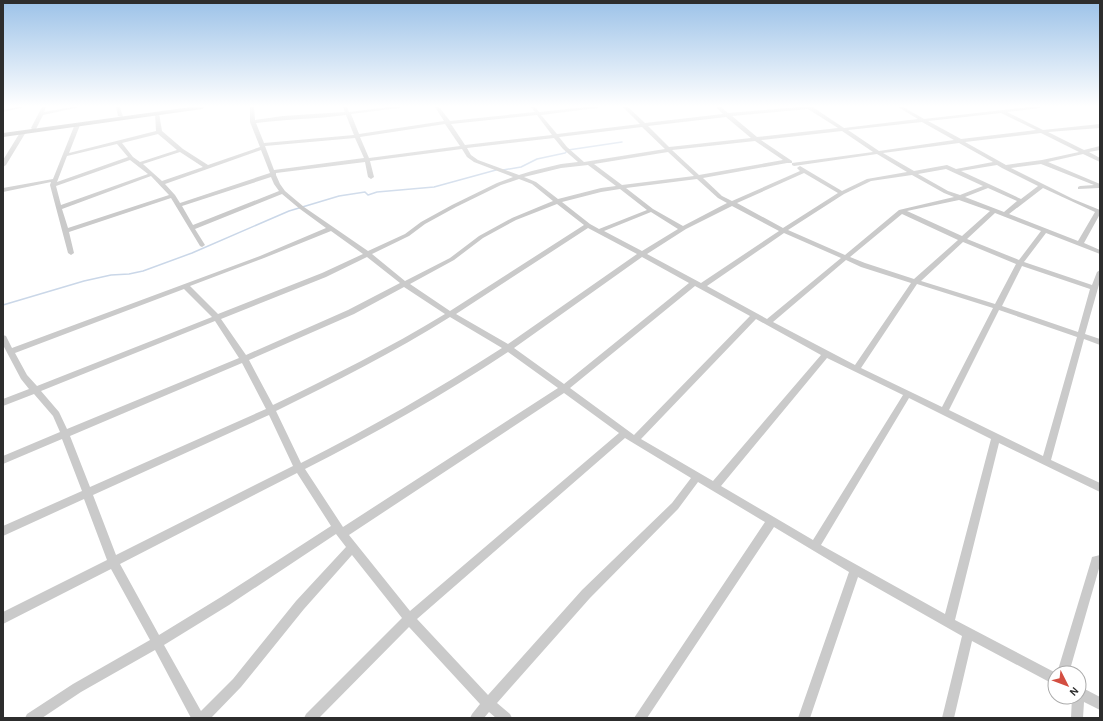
<svg xmlns="http://www.w3.org/2000/svg" width="1103" height="721" viewBox="0 0 1103 721" font-family="'Alegreya Sans',sans-serif">
<rect width="100%" height="100%" fill="#fff"/>
<g fill="none" stroke-linecap="round" stroke-linejoin="round">
<path stroke="#cad7e8" stroke-width="1.5" d="M503,170l18,-3 16,-8 28,-6 3,-3 54,-8
M3,305l81,-24 27,-6 18,-1 14,-3 49,-18 97,-42 50,-15 26,-4 3,3 9,-3 57,-5 62,-17"/>
<path fill="#cacaca" fill-rule="evenodd" d="M17,107h8l-22,5v-2z
M42,107h4l-2,5 28,-5h8l-37,8 -7,14h-4l-1,-1z
M116,107h4l3,10 -5,-1z
M250,107h4l1,13 28,-4 62,-4 -2,-5h4l2,5 40,-5h12l-2,1 -48,6 8,20 85,-13 -9,-14h4l11,14 85,-9 -4,-5h4l4,5 47,-5h13l-2,1 -56,7 16,19 83,-10 -17,-17h5l17,16 78,-9 -7,-7h5l7,6 71,-6h15v1l30,20 74,-9 -20,-12h5l21,12 105,-12h12l-2,1 -32,4 36,18 57,-6v4l-52,4 36,18 16,-4v4l-11,2 11,6v4l-17,-8 -35,8 52,22 -1,4 -21,1v-2l2,-1 14,-1 -53,-21 -30,4 62,31 27,11v4l-16,29 16,7v4l-54,-21 -22,29 68,23 5,-13 3,-2v11l-15,53 15,5v6l-16,-6 -33,121 49,23v9l-101,-49 -44,177 101,53 -1,12 -83,-44 -18,77h-12l20,-82 -104,-59 -48,141h-12l51,-146 -75,-45 -127,191h-13l131,-196 -67,-40 -20,27 -88,89 -93,105 13,11 2,4h-16l-7,-6 -5,6h-14l2,-4 8,-10 -71,-77 -90,91h-15l2,-4 96,-96 -50,-63 -48,54 -63,78 -30,31h-20l-36,-68 -74,42 -39,26h-17l2,-4 46,-30 77,-44 -39,-71 -108,55v-12l104,-52 -23,-61 -81,37v-10l79,-35 -20,-52 -59,25v-8l57,-24 -7,-16 -19,-22 -31,12v-7l26,-10 -8,-10 -18,-34v-10l3,1 6,12 248,-92 66,-28 -26,-19 -18,-15 -87,35 10,16 -3,2 -2,-1 -29,-48 -102,34 5,21 -3,2 -3,-2 -18,-68 1,-3 -48,10v-4l50,-9 22,-55 5,1 -11,28 87,-22 -1,-18 2,-1 2,1 3,18 21,18 25,16 52,-18 -10,-25zM808,109l30,19 -81,9 -25,-21zM1001,113l35,17 -75,9 -33,-18zM346,115l8,20 -90,8 -8,-20c30,-4 60,-4 90,-8zM537,115l15,20 -87,10 -14,-21zM726,117l25,21 -82,9 -21,-21zM922,122l32,18 -75,11 -31,-21zM445,124l15,22 -91,12 -9,-21zM642,127l23,22 -81,13 -17,-15 -8,-10zM842,131l31,21 -81,11v-2l-31,-21zM1041,133l38,19 -37,8 -36,5 -41,-23zM158,134l19,16 -37,12 -7,-5 -11,-14zM355,138l9,20 -90,12 -9,-24zM554,138l9,11 15,13 -17,2 -29,7 -13,4 -41,-15 -7,-5 -4,-7zM755,141l28,19 -84,15 -27,-25zM959,143l34,19 -37,7 -9,-4 -33,6 -31,-18zM117,144l11,13 -71,25 10,-26zM462,149l5,8 7,5 39,15 -16,6 -45,22 -31,17 -16,12 -37,17 -64,-44 -19,-16 -5,-7 -4,-9v-2l89,-11 3,15 3,2 3,-2 -4,-16zM261,150l9,23 -90,30 -5,-8 -10,-11zM180,152l23,15 -41,14 -19,-17zM668,152l26,24 -72,9 -28,-21zM877,154l30,18 -40,7 -25,12 -42,-25 -3,2 3,3 -68,30 -10,-5 -19,-18 84,-15h5v2l2,1zM130,160l18,14 -87,31 -5,-19zM588,165l28,21 -15,2 -43,11 -22,-17 -12,-5 37,-9zM997,165l5,3 36,18 -17,13 -60,-28zM946,169l37,17 -23,9 -12,-4 -30,-17zM804,173l34,20 -55,35 -46,-25zM912,175l32,18 10,4 -55,13 -54,45 -57,-25 56,-36 27,-13zM151,176l18,19 -101,33 -6,-19zM271,177l3,7 5,7 -86,34 -11,-19zM519,179l13,5 21,17 -41,17 -33,18 -29,22 -45,23 -33,-27 37,-18 16,-12 31,-17 45,-22zM697,179l21,19 9,5 -44,23 -30,-17 -27,-21zM988,188l29,13 -13,11 -39,-15zM1043,188l52,24 -17,29 -69,-27zM620,189l27,21 -48,19 -9,-5 -28,-22 39,-10zM959,200l31,11 -28,25 -55,-25zM557,204l27,21 -134,86 -40,-27 44,-24 29,-22 33,-18zM732,206l47,25 -78,52 -54,-29 39,-25zM651,212l27,17 -36,22 -38,-20zM995,213l46,18 -22,29 -52,-21zM902,214l56,26 -44,39 -49,-16 -15,-6zM588,228l49,26 -129,90 -52,-30zM331,231l32,23 -41,19 -104,41 -28,-28 74,-28zM784,233l57,25 -74,61 -60,-33zM963,242l53,22 -21,40 -74,-23zM367,257l33,26 -52,27 -102,45 -25,-36 105,-42zM642,257l47,26 -125,101 -50,-36zM846,260l15,7 50,16 -56,82 -82,-43zM1022,266l68,23 -12,43 -76,-26zM917,284l76,24 -51,99 -81,-39zM695,286l55,30 -116,119 -64,-47zM404,287l41,27c-56,34 -114,63 -172,91l-24,-45 105,-46zM184,289l28,28 -175,69 -10,-11 -12,-22zM999,310l78,27 -34,119 -94,-46zM450,317l52,31c-65,42 -132,80 -201,115l-25,-52c59,-29 118,-59 174,-94zM756,319l65,36 -108,126 -72,-42zM215,321l24,37 -172,71 -8,-17 -18,-21zM508,352l50,36 -215,139 -38,-58c69,-35 138,-74 203,-117zM827,358l76,37 -90,145 -92,-54zM242,363l24,46 -176,78 -20,-51zM564,393l55,40 -209,178 -61,-76zM909,398l82,41 -46,175 -124,-69zM269,415l24,51 -177,89 -23,-60zM625,438l66,40 -19,25 -90,87 -94,105 -71,-76zM297,473l34,53 -110,71 -62,38 -39,-71zM336,534l10,13 -50,54 -63,78 -32,32 -37,-66 65,-40z
M21,131l5,1 -20,33 -3,2v-7z
M1100,555v10l-31,108h-12l34,-112 1,-4z
M1079,686l21,11v13l-16,-8 -1,16h-12l1,-21h7z"/>
<path fill="#a5a5a5" fill-rule="evenodd" d="M191,107h14l-3,2 -199,28v-4z"/>
</g>
<linearGradient id="sky" x2="0" y2="1"><stop stop-color="#9cc2e8"/><stop offset="0.51" stop-color="#fff"/><stop offset="1" stop-color="#fff" stop-opacity="0"/></linearGradient>
<rect width="1103" height="208" fill="url(#sky)"/>
<rect width="1103" height="721" fill="none" stroke="#2d2d2d" stroke-width="8"/>
<g transform="translate(1067 685) rotate(132)"><circle r="19" fill="#ffffff" stroke="#ababab"/>
<path d="M0-3L7 15L0 10L-7 15Z" fill="#d34e41"/>
<text y="-6" font-size="11" font-weight="bold" text-anchor="middle" fill="#2d2d2d">N</text>
</g>
</svg>
